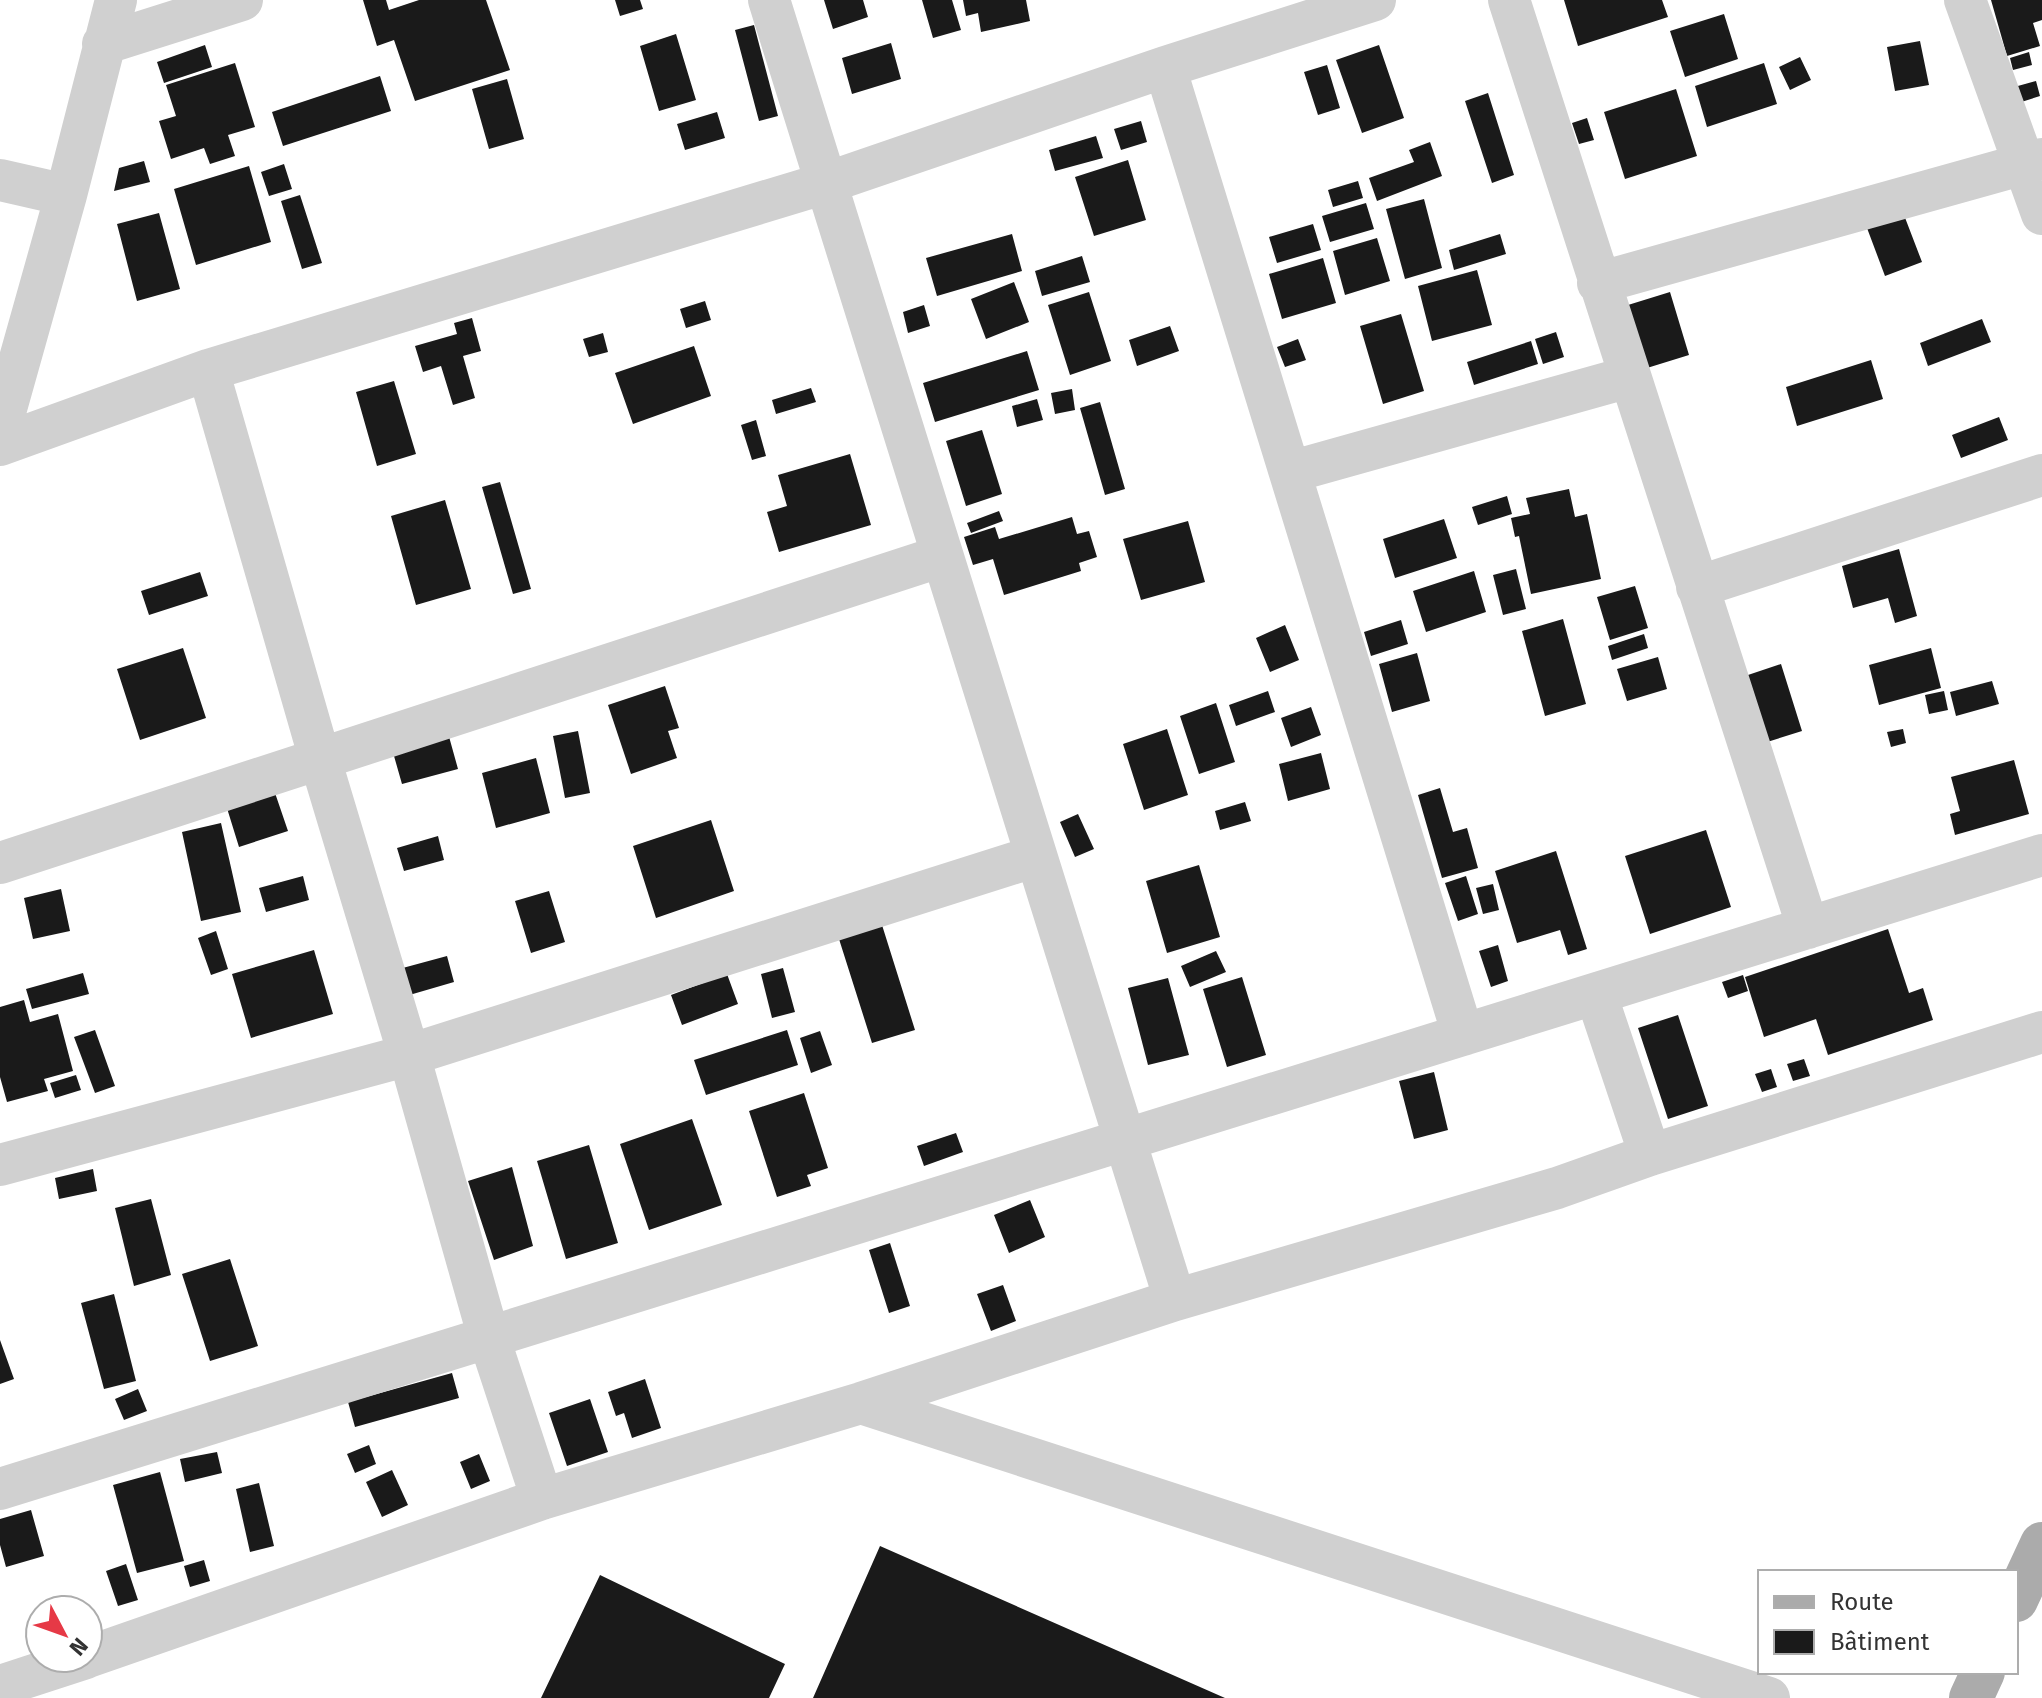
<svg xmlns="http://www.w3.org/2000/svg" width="2042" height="1698" viewBox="0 0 2042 1698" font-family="'Fira Sans',sans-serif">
<rect width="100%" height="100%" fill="#fff"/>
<path fill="#1a1a1a" d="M363,0h23l3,10 30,-10h67l24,70 -95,31 -21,-61 -17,6z
M615,0h25l3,9 -23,7z
M824,0h39l5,17 -35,12z
M922,0h30l9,30 -28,8z
M963,0h63l4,21 -49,11 -3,-19 -12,3z
M1564,0h98l6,17 -90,29z
M1991,0h51v20l-9,3 7,23 -33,10z
M1724,14l14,45 -53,18 -15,-46z
M754,25l24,91 -19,5 -24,-91z
M676,34l20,66 -37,11 -19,-65z
M1920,41l9,44 -34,6 -8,-44z
M891,43l10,36 -49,15 -10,-36z
M205,45l7,22 -48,16 -7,-21z
M1379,45l25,73 -42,15 -26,-73z
M2029,52l3,13 -19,5 -3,-12z
M1800,57l11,23 -21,10 -11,-23z
M235,63l20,64 -27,8 7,21 -25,8 -6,-16 -33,11 -12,-38 17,-5 -10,-31z
M1764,63l13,41 -70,23 -12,-41z
M1327,65l13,43 -22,7 -14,-43z
M380,76l11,35 -108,35 -11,-34z
M507,79l17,60 -35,10 -17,-60z
M2036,81l4,15 -28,9 -5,-16z
M1676,89l21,67 -72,23 -21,-67z
M1488,93l26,82 -22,8 -27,-82z
M717,112l8,26 -40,12 -8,-26z
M1587,118l7,22 -15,4 -7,-21z
M1141,121l6,21 -26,8 -7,-21z
M1096,136l7,22 -48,13 -6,-21z
M1430,142l12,34 -65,25 -8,-23 45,-16 -5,-12z
M1128,160l18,60 -52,16 -19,-59z
M144,161l6,21 -36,9 5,-23z
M284,164l8,25 -23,7 -8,-24z
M249,166l22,76 -75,23 -22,-76z
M1358,181l5,17 -30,9 -5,-17z
M300,195l22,68 -20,6 -21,-68z
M1424,199l18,69 -37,11 -19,-70z
M1366,203l8,26 -44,13 -8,-26z
M159,213l21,76 -43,12 -20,-77z
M1904,215l18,47 -37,14 -18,-48z
M1313,224l8,26 -44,13 -8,-26z
M1012,234l10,37 -85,25 -11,-38z
M1500,234l6,20 -52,16 -5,-20z
M1377,238l13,43 -45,14 -12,-44z
M1082,256l8,26 -48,14 -7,-25z
M1323,258l13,45 -54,16 -13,-45z
M1477,270l15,55 -60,16 -14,-55z
M1014,282l15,40 -43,17 -15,-40z
M1089,292l22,69 -41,14 -22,-70z
M1670,292l19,63 -42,13 -19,-63z
M705,301l6,19 -25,8 -6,-19z
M924,305l6,21 -22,7 -5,-21z
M1401,314l23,77 -41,13 -23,-78z
M472,318l9,33 -18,5 12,42 -22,7 -12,-39 -18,6 -8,-26 42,-12 -3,-11z
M1982,319l9,23 -63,24 -8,-23z
M1170,326l9,25 -42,15 -8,-26z
M1556,332l8,25 -21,7 -8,-25z
M603,333l5,19 -19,5 -6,-18z
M1298,339l8,21 -21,7 -8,-20z
M1531,341l7,23 -64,21 -7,-23z
M694,346l17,50 -78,28 -18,-51z
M1027,351l12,39 -104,32 -12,-39z
M1871,360l12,39 -86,27 -11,-39z
M394,381l22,73 -39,12 -21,-74z
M811,388l5,14 -40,12 -4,-14z
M1072,389l3,21 -20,4 -4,-21z
M1037,399l6,21 -26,7 -5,-21z
M1100,402l25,87 -20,6 -25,-87z
M1999,417l9,23 -47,18 -9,-23z
M756,420l10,36 -14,4 -11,-35z
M982,430l20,64 -36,12 -20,-65z
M850,454l21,71 -92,27 -12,-40 20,-6 -9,-31z
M500,482l31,107 -18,5 -31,-107z
M1569,489l6,28 12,-3 14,65 -70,15 -12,-58 -4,1 -4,-19 19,-4 -4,-16z
M1507,496l5,18 -34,11 -6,-18z
M445,500l26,89 -55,16 -25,-89z
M999,511l4,10 -32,12 -4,-10z
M1072,517l5,17 12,-3 8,26 -18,6 2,8 -77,24 -11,-36 -20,6 -9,-28 31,-10 4,12z
M1444,519l13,39 -62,20 -12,-39z
M1188,521l17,61 -64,18 -18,-61z
M1899,549l18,67 -22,7 -7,-25 -35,10 -11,-42z
M1516,569l10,40 -23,6 -10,-40z
M1474,571l12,41 -60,20 -13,-41z
M200,572l8,24 -59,19 -8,-24z
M1635,586l13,42 -38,12 -13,-43z
M1563,619l23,85 -41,12 -23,-85z
M1401,620l7,24 -37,12 -7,-24z
M1285,625l14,35 -29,12 -14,-34z
M1644,634l4,14 -36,12 -4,-14z
M183,648l23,70 -66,22 -23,-71z
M1931,648l10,40 -62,17 -10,-40z
M1417,653l13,48 -38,11 -13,-48z
M1658,657l9,32 -40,12 -10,-32z
M1781,664l21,67 -38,12 -22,-66z
M1992,681l7,23 -43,12 -6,-24z
M665,686l14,42 -11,3 9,27 -46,16 -23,-69z
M1268,691l7,21 -39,14 -7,-21z
M1944,691l4,19 -19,4 -4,-19z
M1216,703l19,59 -36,12 -19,-58z
M1311,707l10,28 -30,12 -10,-29z
M1167,729l21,66 -44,15 -21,-66z
M1903,729l3,14 -15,4 -4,-15z
M578,731l12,62 -25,5 -12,-62z
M448,733l10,36 -56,15 -10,-35z
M1321,753l9,36 -42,12 -9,-37z
M536,758l14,55 -54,15 -14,-55z
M2014,760l15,54 -74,21 -5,-21 10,-3 -9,-34z
M1440,788l13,44 14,-4 11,40 -36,10 -24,-83z
M274,790l14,41 -49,16 -13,-42z
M1245,802l6,19 -31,9 -5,-19z
M1078,814l16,35 -19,8 -15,-35z
M711,820l23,71 -78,27 -23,-72z
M221,823l20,89 -40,9 -19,-89z
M1706,830l25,77 -81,27 -25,-78z
M438,836l6,24 -40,11 -7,-23z
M1556,851l31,98 -19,6 -8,-25 -43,13 -22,-72z
M1199,865l21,72 -53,16 -21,-72z
M303,876l6,24 -43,12 -7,-24z
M1466,876l12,38 -20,7 -13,-38z
M1493,884l6,26 -16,4 -7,-26z
M61,889l9,42 -37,8 -9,-41z
M549,891l16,51 -34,11 -16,-52z
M882,925l33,105 -43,13 -33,-104z
M1888,929l21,64 14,-5 10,32 -105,35 -12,-36 -52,18 -19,-60z
M216,931l12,38 -17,6 -13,-37z
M1498,945l10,36 -17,6 -12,-36z
M314,950l19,64 -82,24 -19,-64z
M1216,951l10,21 -36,15 -9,-21z
M447,956l7,26 -48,14 -7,-27z
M783,968l12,44 -23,6 -11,-44z
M83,973l6,21 -57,15 -6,-20z
M727,974l11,30 -56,21 -11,-30z
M1743,975l5,16 -20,7 -6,-16z
M1242,977l24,78 -39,12 -24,-78z
M1168,978l21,77 -41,10 -20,-77z
M24,1000l6,22 28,-8 15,57 -29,8 4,12 -41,11 -7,-25v-70z
M1678,1015l30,91 -40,13 -30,-91z
M95,1030l20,56 -20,7 -21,-56z
M787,1030l11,35 -92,30 -12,-35z
M820,1031l12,34 -21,8 -11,-35z
M1804,1059l6,17 -17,5 -6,-17z
M1771,1069l6,18 -15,5 -7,-18z
M1434,1072l14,58 -34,9 -15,-58z
M76,1075l5,15 -26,8 -5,-15z
M804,1093l24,75 -21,7 4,11 -34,11 -28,-86z
M692,1119l30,86 -73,25 -29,-86z
M956,1133l7,19 -39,14 -7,-20z
M589,1145l29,98 -52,16 -29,-98z
M512,1167l21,79 -39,14 -26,-79z
M93,1169l4,22 -38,8 -4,-21z
M151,1199l20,76 -37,11 -19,-78z
M1030,1200l15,37 -36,16 -15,-38z
M890,1243l20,63 -21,7 -20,-63z
M230,1259l28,87 -48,15 -28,-87z
M1003,1285l13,36 -25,10 -14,-37z
M114,1294l22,87 -32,8 -23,-86z
M0,1340l14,39 -14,5z
M452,1373l7,25 -104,29 -7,-25z
M645,1379l16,49 -29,10 -8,-25 -8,3 -8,-24z
M138,1389l9,22 -23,9 -9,-21z
M590,1399l18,53 -41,14 -18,-53z
M369,1445l7,19 -21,9 -8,-19z
M217,1452l5,21 -37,9 -5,-23z
M479,1454l11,27 -19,8 -11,-27z
M392,1470l16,35 -26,12 -16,-35z
M160,1472l24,89 -47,12 -24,-88z
M259,1483l15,63 -24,6 -14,-63z
M31,1510l13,46 -38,11 -6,-22v-26z
M880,1546l345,152h-412z
M204,1560l6,21 -20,6 -6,-21z
M126,1564l12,36 -20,6 -12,-35z
M600,1575l185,89 -16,34h-228z"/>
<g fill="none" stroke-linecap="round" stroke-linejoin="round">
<path stroke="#d0d0d0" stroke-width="42" d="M769,0l406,1300
M1509,0l299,928
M1965,0l77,214
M103,44l139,-44
M1165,67l298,968
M0,180l66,15
M1598,283l444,-124
M208,370l112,389 89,296 80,283 53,161
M0,430l66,-235 50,-195
M0,445l208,-75 618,-187 339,-116 210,-67
M1290,472l339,-95
M1697,587l345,-112
M0,863l942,-307
M1596,994l54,161
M0,1165l409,-110 627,-199
M861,1403l908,295
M0,1489l2042,-634
M88,1657l454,-158 319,-96 314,-103 382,-112 93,-33 392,-123
M0,1686l86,-28"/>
<path stroke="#ababab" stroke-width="44" d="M2016,1600l26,-56
M1971,1698l12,-26"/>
</g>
<rect x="1758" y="1570" width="260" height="104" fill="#ffffff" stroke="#adadad" stroke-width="2"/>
<rect x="1774" y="1596" width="40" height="12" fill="#ababab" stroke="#adadad" stroke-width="2"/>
<text x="1830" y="1610" font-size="24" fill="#333333">Route</text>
<rect x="1774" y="1630" width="40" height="24" fill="#1a1a1a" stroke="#adadad" stroke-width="2"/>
<text x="1830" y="1650" font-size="24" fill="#333333">Bâtiment</text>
<g transform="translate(64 1634) rotate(131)"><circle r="38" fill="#ffffff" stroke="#adadad" stroke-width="2"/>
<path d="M0-6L14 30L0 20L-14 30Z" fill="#e63946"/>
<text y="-12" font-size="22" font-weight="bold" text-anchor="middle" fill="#333333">N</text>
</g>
</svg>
